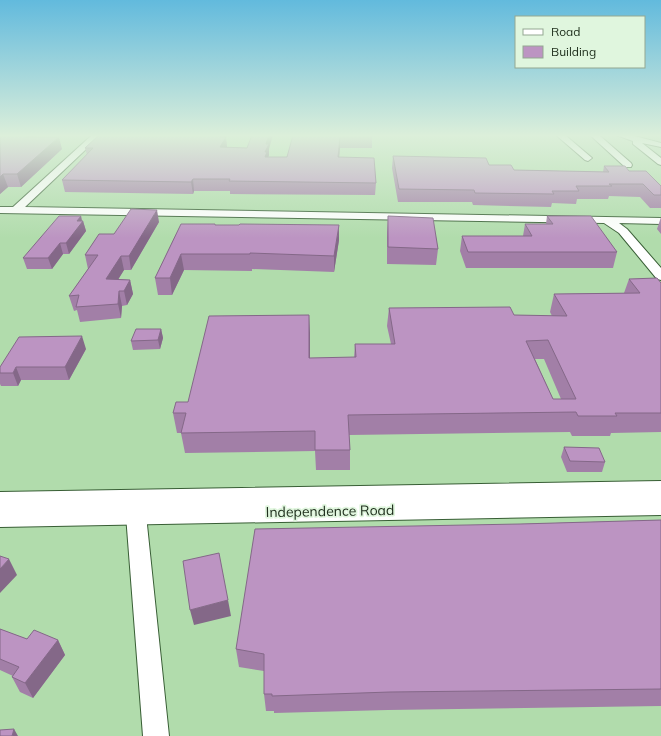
<svg xmlns="http://www.w3.org/2000/svg" width="661" height="736" viewBox="0 0 661 736" font-family="Mulish,sans-serif">
<rect width="100%" height="100%" fill="#b1dcac"/>
<g fill="none" stroke-linecap="round" stroke-linejoin="round">
<g stroke="#385e35" stroke-width="2">
<path id="minor" d="M92,135h9l-76,72 636,11v6l-42,-1 8,6 34,39v12l-4,-1 -38,-46 -15,-10 -604,-10v-6h13z
M556,135h9l27,23 -4,3 -3,-1z
M590,135h9l32,28 1,2 -1,2h-6z
M616,135h15l30,8v4l-19,-4 19,15v7l-3,-1 -25,-20v-3z
M136,507l7,3 3,5 23,221h-26l-17,-221 3,-5z"/>
</g>
<g stroke="#385e35" stroke-width="2">
<path id="major" d="M661,481v34l-661,12v-35z"/>
</g>
<use href="#minor" fill="#fff" fill-rule="evenodd"/>
<use href="#major" fill="#fff" fill-rule="evenodd"/>
</g>
<path fill="#a27fa7" fill-rule="evenodd" d="M0,135h36v2l26,12 -41,38h-13l-8,7z
M293,135h79v13h-32l-1,9 37,26 -1,12 -145,-1v-3h-36l-1,3 -128,-2 -3,-12 25,-25 -2,-7 141,-10 1,9 42,2v6l-1,2h19z
M393,156l96,9 25,5 89,2 1,-6 25,5 32,15v22h-11l-10,-11 -31,-1 -1,3h-31l-1,5 -24,-1 -1,4 -78,-2 -1,-3h-74l-6,-34z
M81,216l1,5h1l3,10 -17,23h-6l-11,15h-25l-4,-11z
M388,216l50,33 -2,16 -49,-1v-32z
M547,216l70,36 -4,16h-147l-6,-17 2,-15h61l2,-12h21z
M661,217v17l-4,-5z
M159,222l-28,48h-7l-6,9 12,1 3,14 -6,11 -5,1 -1,12 -41,4 -3,-12 -3,1 -5,-15 19,-27 -3,-14 29,-21z
M181,224l34,1h124v15l-5,32 -82,-3v2l-68,-1 -12,25h-14l-3,-17z
M629,279l32,4v149l-50,1 -1,3h-38l-2,-4 -221,3 1,15v20h-34l-1,-19 -130,2 -4,-20h-4l-4,-20 15,-11 122,-69v25h44l1,-14h36l-4,-18 2,-18 125,7 38,1 -2,-4 4,-18 70,-1zM535,359h9l17,40h-8z
M161,329l2,9 -3,11 -27,1 -2,-9z
M86,349l-17,31h-48l-3,6h-17l-1,-2v-17z
M564,447l41,15 -3,10h-35l-6,-15z
M661,520v186l-273,4 -114,3v-2h-8l-2,-17v-23l-25,-4 -3,-18 284,-125z
M0,629l27,10 31,1 7,15 -32,43 -13,-6 -8,-15 1,-1 -13,-6z"/>
<path fill="#846888" d="M28,135h8l2,7 -12,-5z
M220,135h8l-2,3 1,10 -6,11 -1,-22z
M269,135h4l-4,14v6l-1,3 -2,10 -1,-16 1,-8z
M59,137l3,12 -41,38 -4,-13z
M340,137v11l-2,21v-12z
M3,174l5,13 -8,7v-17z
M193,179l1,12 -1,3 -2,-12z
M157,210l2,12 -28,48 -2,-14z
M81,216l1,6 1,-1 3,10 -17,23 -3,-11 11,-22z
M339,225v15l-5,32v-16z
M60,243l3,11 -11,15 -4,-11z
M181,254l3,16 -12,25 -2,-17z
M121,256l3,14 -14,23 -4,-14z
M130,280l3,14 -6,11 -3,-14z
M119,291l3,15 -1,12 -3,-14z
M309,315l1,18v44l-1,-19z
M161,329l2,9 -3,11 -2,-9z
M82,336l4,13 -17,31 -4,-13z
M16,367l5,13 -3,6 -5,-13z
M9,559l8,16 -17,18v-24z
M228,600l3,16 -37,9 -4,-15z
M58,640l7,15 -32,43 -8,-15z
M14,729l4,7h-6z"/>
<path fill="#bc94c2" stroke="#846888" fill-rule="evenodd" d="M0,135h28l-2,2h33l-42,37h-14l-3,3z
M99,135h121v2h6l-6,10 27,1 5,-13h17l-3,9h3l-4,8h2l-2,5h22l6,-22h79v2h-32l-2,20 36,1 2,25 -147,-2 1,-2h-37l-2,3 -129,-2 31,-32h-8z
M393,156l93,2 3,7h22l3,5 95,2 -5,-6h21l4,5h17l15,15v9h-7l-11,-11h-34l3,2h-36l3,5h-27l2,3 -79,-1 -1,-3 -75,-1z
M131,209l26,1 -28,46h-8l-15,23 24,1 -6,11h-5l-1,13 -42,3 3,-12 -10,1 29,-41h-13l14,-21h15z
M59,216h22l-4,5h6l-17,22h-6l-12,15h-25z
M388,216l45,2 5,31 -50,-2z
M547,216h44l26,36h-149l-6,-16h70l-7,-12h28z
M181,224h34v1h24l1,-1 99,1 -5,31 -84,-3v1h-69l-11,24h-15z
M657,278l4,5v130h-46l2,3h-39l-2,-4 -228,3 2,35h-35v-19l-134,2 5,-20h-13l3,-11h12l21,-86 100,-1v43l47,-1 -1,-13h40l-6,-36 121,-1 4,8 53,1 -13,-22 86,-1 -11,-14zM548,340l28,59h-23l-27,-58z
M136,329h25l-3,11 -27,1z
M82,336l-17,31h-49l-3,6h-13v-6l19,-30z
M564,447l35,1 6,14 -35,-1z
M661,520v169l-271,3 -118,4v-2h-8v-40l-28,-5 19,-120 265,-5z
M219,553l9,47 -38,10 -7,-49z
M0,556l9,3 -9,10z
M0,629l27,10 7,-9 24,10 -33,43 -13,-6 7,-10 -19,-8z
M14,729l-2,7h-12v-6z"/>
<linearGradient id="sky" x2="0" y2="1"><stop stop-color="#62badd"/><stop offset="0.57" stop-color="#dcefda"/><stop offset="1" stop-color="#dcefda" stop-opacity="0"/></linearGradient>
<rect width="661" height="238" fill="url(#sky)"/>
<g text-anchor="middle" stroke-width="3.5" stroke-linejoin="round" paint-order="stroke">
<g font-size="14" fill="#20301e" stroke="#e0f6de">
<text transform="translate(330 511) rotate(-1)" y="5">Independence Road</text>
</g>
</g>
<rect x="515" y="16" width="130" height="52" fill="#e0f6de" stroke="#93a791"/>
<rect x="523" y="29" width="20" height="6" fill="#ffffff" stroke="#93a791"/>
<text x="551" y="36" font-size="12" fill="#20301e">Road</text>
<rect x="523" y="46" width="20" height="12" fill="#bc94c2" stroke="#93a791"/>
<text x="551" y="56" font-size="12" fill="#20301e">Building</text>
</svg>
